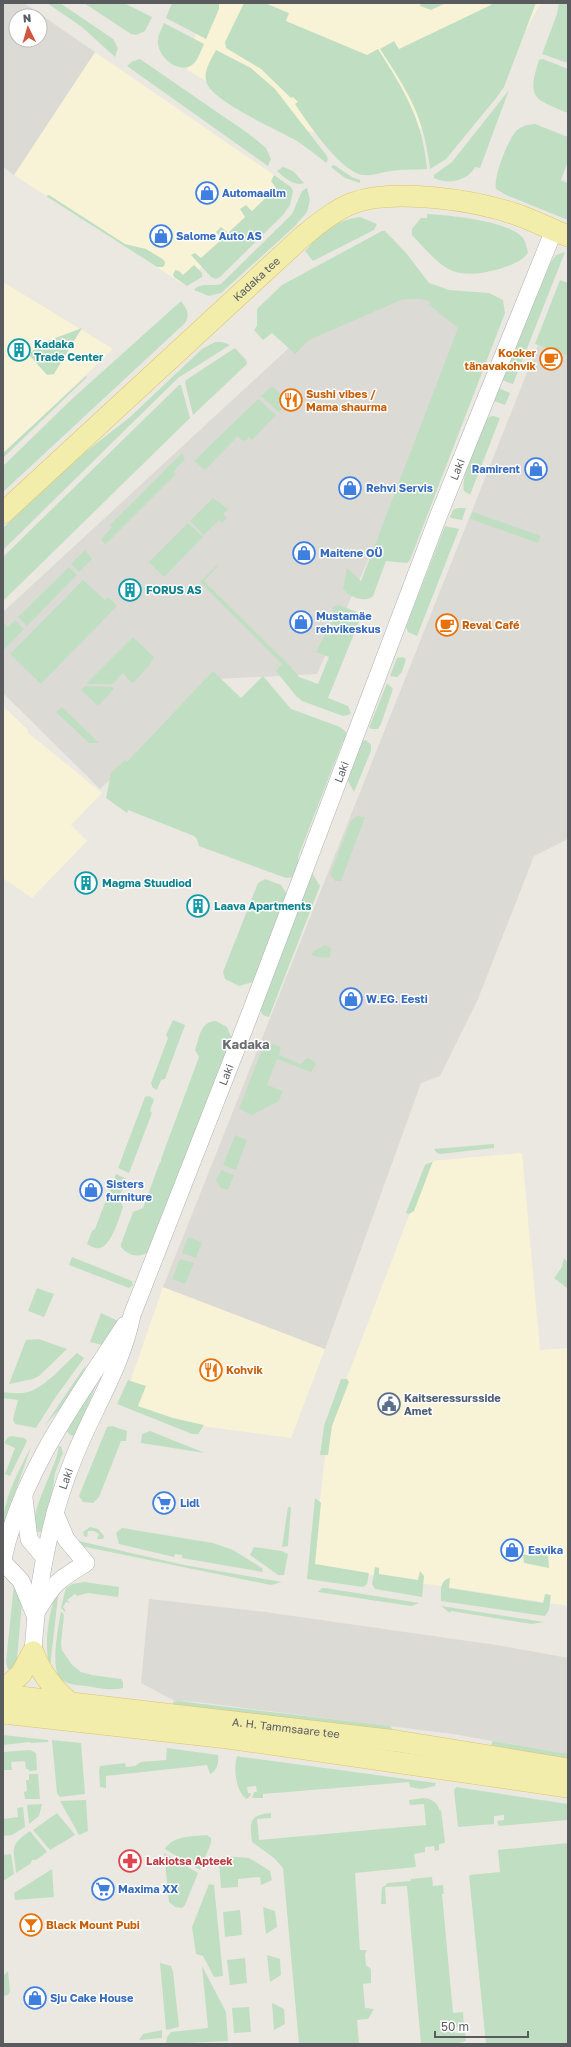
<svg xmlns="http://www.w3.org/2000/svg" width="571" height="2047" viewBox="0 0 571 2047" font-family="'Golos Text',sans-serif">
<rect width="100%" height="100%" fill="#eae8e0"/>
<path fill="#f8f3d7" d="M204,3h337l-28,50 -47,49 -48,28 -80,8 -43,-10 -32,-14 -76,-44z
M95,52l195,134 -107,98 -169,-109z
M3,282l110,67 -110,105z
M3,706l25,24 -1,2 75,61 -31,32 16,16 -55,57 -29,-20z
M522,1153l18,197 28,-2v258l-255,-40 15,-139 102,-266z
M163,1287l162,62 -34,89 -120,-16 -49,-17z"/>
<path fill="#dcdad5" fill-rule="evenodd" d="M3,3h21l71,49 -81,123 -11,-8zM16,16h24v24h-24z
M419,289l63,17 -165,368 -100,5 -117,110 -97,-96v-81l301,-278z
M538,345l30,11v478l-2,6 -32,16 -56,143 -38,77 -19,7 -96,266 -162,-62z
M149,1599l116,13 238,34 65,12v96l-115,-20 -256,-32 -22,-1 -34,-18z"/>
<path fill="#c0dfc2" d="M47,3h13l53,36 5,9 -3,9 -33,-30z
M84,3h40l28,14 -7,14 -9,4 -5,-1z
M172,3h47v6l-13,30 -40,-21z
M244,3h21l24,10 -3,8 81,34 11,-6c26,41 45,71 49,120 -12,1 -24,0 -36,2 -9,1 -18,5 -27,4 -22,-1 -57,-53 -69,-71l3,-2 -5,-5 -2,1 -30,-29 -35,-21 -1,-6z
M421,3h25l-15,7 -11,-4z
M491,3h45l-32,84 -7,10 -51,62 -16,10c-6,-53 -22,-77 -50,-120l14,-8 5,8 92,-44z
M559,3h9v60l-26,-9 15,-40z
M164,23l40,21c-3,6 -6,17 -12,21 -14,9 -32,-7 -34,-21 -1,-7 3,-14 6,-21z
M216,50l35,18 24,21 52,67 1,4 -2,3c-9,-8 -19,-15 -29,-22 -19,-11 -81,-38 -90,-57 -5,-12 4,-24 9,-34z
M140,59l109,75 17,14 5,11 -3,7 -141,-100 6,-5z
M543,59l25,10v44c-35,-14 -41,-15 -29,-53z
M509,90l-29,78 -5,-1c-7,14 -27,18 -41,11v-3l18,-13z
M535,124l33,13v24l-7,19 7,3v37l-62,-25 -10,-6c-3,-12 12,-50 21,-59 5,-4 11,-6 18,-6z
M334,165l18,12 8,3v3l-15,-5 -14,-11z
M283,167l10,4 11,12c-10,4 -20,-6 -27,-12z
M274,175l17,12 2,4 -3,14 -7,10 -63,62 -4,2 -5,-2 -20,-22 4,-2 6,5 21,-19 -6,-7 5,-5 7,6 17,-16 -5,-8 6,-4 6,6 24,-23 -5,-7z
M307,188l3,12 -3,12 -13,15 -73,66 -12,3 -15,-6c7,-8 18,-3 27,-6l71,-70 10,-23z
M49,195l76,49 21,5 18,11 1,4 -2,3h-6l-111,-71z
M427,214c22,1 83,7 96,24 3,5 4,10 5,15 -7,9 -19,13 -29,16 -48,13 -56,-1 -87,-34v-6l9,-11h6z
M360,217l17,7 -3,6 -61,31 -8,-10c5,-4 8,-11 12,-15 12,-10 27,-17 43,-19z
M382,231h3l22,23 22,29 20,7 40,3 14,7 2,13 -95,247 -3,3 -21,-2 -13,35c-8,8 -25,0 -30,-7l4,-21 14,13 97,-253 -29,-23 1,-3c-8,-5 -20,-3 -29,-2l-92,40 -14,14 -23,-21 -9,7 -9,-10 3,-4v-17l25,-24z
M565,252l-52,132 -11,-4v-3l49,-115 5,-7z
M194,265l8,8v4l-15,9 -13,-9 -1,-2 2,-5 4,1 4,4z
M560,280l8,3v73l-33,-12z
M181,301c5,7 10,13 4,22l-182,169v-26l69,-67z
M82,328l-28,46 -7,1 -17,-19 -1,-2 13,-11z
M215,342h7l8,3 -52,33 -175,172v-22l63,-61 63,-49 73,-69z
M235,348l11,12 1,4 -54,51 -8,-32 1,-3z
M86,376l1,1 -84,81v-5z
M179,385h2l9,33 -187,183v-44z
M272,386l13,12 -7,7 4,4 -3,3 -18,-16z
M499,388l11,5 -5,12 -11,-4z
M258,399l18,16 -24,25 -3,-3 -5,5 -6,-6 -33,34 -11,-9z
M493,416l7,2 -30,77 -6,-4c-4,-16 16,-54 22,-70l3,-4z
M182,453l3,6 -11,12 2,3 -71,71 -4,-6 11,-12 -2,-2z
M213,498l15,11 -5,5 4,4 -5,5 -3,-3 -15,15 -14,-14z
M458,508h8l-4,12 -11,-2 -1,-1 3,-7z
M473,512l68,24 -3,7 -68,-24z
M188,523l15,14 -39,40 -15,-15z
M445,526l14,3 -42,107 -9,-4 -2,-5z
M85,550l7,9 -13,13 -8,-8z
M217,565l1,1 -14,15 86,85 9,11 19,7 11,-27 -13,-5 10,-19 5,-4 2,-22 6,-2 23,9 -34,84 20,8 3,7 -3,2 -5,1 -41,-15 -6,-5 -20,-25 6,-7 -82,-82z
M69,567l8,8 -50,51 -9,-9z
M83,580l22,20 3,-3 9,9 -76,78 -31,-30z
M15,620l9,9 -21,22v-29l5,5z
M133,637l21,20 -5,9 -15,16h-3l-8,-9 -10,11h-27z
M403,657l3,2 -4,13 -5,5 -7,-1 7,-18z
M213,671l28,27 22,-22 28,33 49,18 6,5v9h-3l-45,116 1,6 -5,14 -8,1 -87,-32 -2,-7 -3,-3 -66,-26 -1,3 -21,-15 5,-25 14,-13 2,2z
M387,683l6,6 -12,35 -3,5h-6l-3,-1z
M85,686l27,1 2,2 -16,17 -17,-16z
M62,707l37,36h-10l-33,-31z
M366,740l5,5v6l-17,41 -7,-13 15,-38z
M357,816l8,1 -24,64h-6l-5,-7 21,-53z
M312,873l8,13 -51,131c-6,-1 -8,-3 -9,-9z
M265,879l16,6 6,9 -34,88 -14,4 -14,-7 -2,-7 35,-89z
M325,945l6,3 -1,9 -8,1 -11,-3 3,-4z
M173,1020l12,5 -20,54 -4,1 -4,10 -4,-2 -2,-5 17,-45 -2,-3z
M216,1021l11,6 5,12 -83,213c-11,6 -20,4 -28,-5v-3l12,-32 10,-4 17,-46 1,1v-4l38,-102 -4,-7c5,-14 5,-28 21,-29z
M265,1041l16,6 -2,8 21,9 7,-6 7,3 2,3 -5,8 -34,-13 -10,26 16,6 -4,10 -27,14 -13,-6z
M149,1096l5,3 -4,12 2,2 -23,60 -11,-5 27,-71z
M235,1135l12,5 -11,30 -13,-5z
M494,1144v4l-54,6 -3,-1 -3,-4z
M433,1161l-19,50 -5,3 -3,-1 19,-48z
M221,1170l13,5 -6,15 -7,-2 -5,-8z
M116,1174l11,5 -8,19 4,9c-4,11 -12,40 -24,41 -4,1 -9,-2 -12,-4l5,-13 3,-2z
M188,1237l14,5 -6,16 -14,-5z
M72,1257l60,24 1,4 -4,3 -60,-23z
M564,1258l4,5v26l-14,-11 8,-11z
M180,1259l14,4 -9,21 -13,-5z
M37,1288l17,6 -10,23 -16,-6z
M101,1313l17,8 -16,24 -12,-3z
M39,1339l28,10 -28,27 -6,3 -24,5 17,-44z
M77,1353l7,5 -29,40 -19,30 -21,-4 -2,-5 5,-19 -15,-2v-6c8,1 17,2 25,0 16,-4 37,-28 49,-39z
M85,1366c-2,23 -26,43 -40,59z
M101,1373l-26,63 -5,-1 -4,-5z
M341,1379h6l2,3 -17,44 -4,29h-8l4,-29z
M128,1380l18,6 -8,20 35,12 31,7 -6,9h-6l-75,-30z
M112,1426l15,5 -1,10h-5l-22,56 -6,6 -10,-1 -4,-6 28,-69z
M150,1431l55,22 -64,-10 1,-9z
M12,1436l12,2 3,3 -17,35 -5,-2 10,-26 -11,-5 4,-6z
M61,1446l2,7 -8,20 -4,30 -10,29h-8c-2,-25 28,-75 25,-85z
M31,1447l-28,80c0,-28 15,-55 28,-80z
M315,1498l6,5 -6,61 54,9 -2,11 -4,3 -56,-8z
M288,1507h3l-3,39 -6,1z
M90,1527l8,2 6,7 -1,3h-6l2,-5 -5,-3h-6l-1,6 -3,-1 -1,-4z
M122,1528l91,15 20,7 29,18 1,4 -81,-14v-3l-7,-1 -1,3 -55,-13 -3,-11z
M74,1540l110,25 98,17 -11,3 -190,-39z
M254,1547l28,4 6,3 -4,21h-6l-28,-20z
M548,1553l1,15 -25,-5 -1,-8z
M375,1567l4,1v6l39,6 2,-9 4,5 -2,21 -47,-8 -3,-5z
M450,1578l-1,10 94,15 2,-9 6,1 -2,15 -4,6 -104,-15c0,-9 -2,-21 9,-23z
M84,1582l35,5 -1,10 -30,-4 -11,3 -2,-2 -8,6 3,3 -4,-1 -3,5 2,3v2l-4,-4 5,-20 6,-4z
M14,1584l5,6 3,12 -6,69 -8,-2 -2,-7z
M322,1588h3l94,15 -8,3 -93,-14z
M59,1589l-9,77c-7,-19 -1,-60 9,-77z
M441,1606l103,16 -12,2 -81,-13 -1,2z
M61,1611l3,4 -3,29 1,6 10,15 9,7 11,3 29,4 2,3v6c-12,3 -24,0 -37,-2 -8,-1 -20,-1 -26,-8 -10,-10 -1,-54 1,-67z
M178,1701l212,25 2,3 -1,2 -218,-26v-3z
M3,1735l45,5v2l-17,1 -1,-1 -27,3z
M52,1740l29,3 4,51 -25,3 -3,-4z
M493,1741l75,13v6l-77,-15z
M167,1748l51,7c1,7 -1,16 -8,19l-3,-9 -101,11v12l-6,-1 -1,-16 1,-5 25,-3 1,4 9,-1 6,-4 25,-2z
M30,1750l6,3 1,17 -8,1 -1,-2h-2l-1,-8 -14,1 1,8h-8l-1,-18z
M237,1756l5,1 194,26 -1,3 -14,3 -11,-2 -1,-5 -146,12v4h-11l2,-6h3l-1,-6 -9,1 1,6h2l1,2 -4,4c-11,-6 -14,-31 -10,-43z
M29,1774h9l2,25h-15l-1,-7 3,-1 -1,-11h3z
M456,1787l112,17v16l-69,6 -2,-5 7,-1v-5l-10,1v8l-36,3 -4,-37z
M424,1798c8,1 13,4 16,13l1,-1 4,33 -6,1v6l-4,1 -1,-5 -9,1v5l-11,2 2,13 -61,6 5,77h7l-2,4 1,11 5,4v14l-8,1 2,24 9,1 -6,10 -11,1 2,24h-60l-16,-176 -9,-10 -22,-16c-2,-19 -4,-27 19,-29v5l-14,1 2,21 167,-15 -2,-21 -14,1 -1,-5z
M86,1800l2,31 -9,4 -19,-34z
M42,1804l-3,12 -10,8 -2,-19z
M23,1807l2,20 -13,8 -9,1v-17l15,-2 -1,-9z
M57,1813l18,22 -25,15 -17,-20z
M30,1831l17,21 -11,8h-4l-2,4 -14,9c-2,-25 -8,-27 14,-42z
M207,1835l4,3v5l-11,27 -35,-21c8,-14 27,-12 42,-14z
M568,1843v201h-82l-17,-169 31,-3 -2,-22z
M164,1853l34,20 -13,32 -3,3 -7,-1 -6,-5z
M11,1854l3,20 -11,7v-26z
M224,1856l25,2 21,13 2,9 -11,5 -1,-8 -22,2v8l-17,1 -2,-26z
M52,1869l2,28 -39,3 -1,-7z
M432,1877l1,9 10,-1 1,9h-2l11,119 10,-1 1,15h-9v6h10l1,8 -11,3h-34l-14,-158 -22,1 1,17h-5l1,-16 6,-5 23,-2v-2z
M209,1884l5,1 9,91 -9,1 -11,-21 -7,-2 -4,-27z
M263,1907l12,4 2,16 -11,7z
M240,1910l2,25 -17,2 -2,-25z
M267,1955l13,4 1,16 -11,7z
M245,1958l2,25 -17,2 -3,-25z
M160,1963l11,3 2,6 6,55 -13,3z
M202,1966l24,46 2,29 -62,3 1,-7 4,-5 37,-4z
M8,1971l2,21 -2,3 -5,1v-20z
M272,2003l12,6 1,15 -11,6z
M249,2007l2,25 -17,1 -2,-25z
M162,2030v8l-23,2 4,-6z"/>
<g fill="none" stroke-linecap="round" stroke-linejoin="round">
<g stroke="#b1b2b6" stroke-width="18">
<g id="minor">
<path d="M24,1498l5,41 15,18"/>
<path d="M3,1559c19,-88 74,-160 122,-234"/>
<path d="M3,1562l18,19 14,34"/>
<path d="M39,1608c16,-27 21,-29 47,-45l-20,-24 -11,-26"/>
<path id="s1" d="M33,1652c4,-66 15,-130 40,-192 19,-49 49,-93 59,-145l116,-296 190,-502 116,-287"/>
</g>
</g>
<g stroke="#ddc566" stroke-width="22">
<g id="major">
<path id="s2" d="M3,513l299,-276c16,-13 31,-26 51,-34 41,-15 121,-3 162,11 18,6 35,15 53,22"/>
<path d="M33,1652c8,21 19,36 36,50"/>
<path d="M3,1690l18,-16 12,-22"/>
<path id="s3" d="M3,1695l394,46 171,28"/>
<path d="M3,1713l225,25 340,49"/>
</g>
</g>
<use href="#minor" stroke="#fff" stroke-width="17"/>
<use href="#major" stroke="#f3edac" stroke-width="21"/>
</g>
<defs>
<g id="shop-ring" transform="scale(1.15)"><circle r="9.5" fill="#fff" stroke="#3f7fe0" stroke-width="1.5"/><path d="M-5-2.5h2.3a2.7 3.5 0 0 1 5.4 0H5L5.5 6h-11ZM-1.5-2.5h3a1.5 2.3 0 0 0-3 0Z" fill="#3f7fe0"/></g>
<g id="building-ring" transform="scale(1.15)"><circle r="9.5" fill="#fff" stroke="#0f9aa8" stroke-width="1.5"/><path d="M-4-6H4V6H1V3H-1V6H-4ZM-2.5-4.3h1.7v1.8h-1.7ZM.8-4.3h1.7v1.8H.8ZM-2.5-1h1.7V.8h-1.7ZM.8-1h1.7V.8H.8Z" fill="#0f9aa8"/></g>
<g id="cafe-ring" transform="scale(1.15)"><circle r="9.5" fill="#fff" stroke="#e8710a" stroke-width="1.5"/><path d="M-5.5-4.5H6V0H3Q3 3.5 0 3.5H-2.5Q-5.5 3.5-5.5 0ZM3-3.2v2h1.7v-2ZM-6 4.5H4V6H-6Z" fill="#e8710a"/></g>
<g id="restaurant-ring" transform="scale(1.15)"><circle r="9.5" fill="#fff" stroke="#e8710a" stroke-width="1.5"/><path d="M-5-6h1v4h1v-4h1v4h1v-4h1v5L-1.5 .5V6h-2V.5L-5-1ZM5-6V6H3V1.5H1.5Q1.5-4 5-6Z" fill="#e8710a"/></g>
<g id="civic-ring" transform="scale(1.15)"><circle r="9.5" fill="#fff" stroke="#5c6f8a" stroke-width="1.5"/><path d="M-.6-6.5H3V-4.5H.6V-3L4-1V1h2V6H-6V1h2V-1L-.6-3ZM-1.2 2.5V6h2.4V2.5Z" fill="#5c6f8a"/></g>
<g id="supermarket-ring" transform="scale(1.15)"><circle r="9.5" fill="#fff" stroke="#3f7fe0" stroke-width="1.5"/><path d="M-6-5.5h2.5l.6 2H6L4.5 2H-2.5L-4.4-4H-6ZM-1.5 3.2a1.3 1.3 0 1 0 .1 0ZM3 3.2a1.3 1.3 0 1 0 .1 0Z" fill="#3f7fe0"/></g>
<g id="pharmacy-ring" transform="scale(1.15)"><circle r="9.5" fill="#fff" stroke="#e0444e" stroke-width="1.5"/><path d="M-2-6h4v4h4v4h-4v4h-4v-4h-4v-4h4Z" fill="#e0444e"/></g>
<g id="bar-ring" transform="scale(1.15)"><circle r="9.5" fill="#fff" stroke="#e8710a" stroke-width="1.5"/><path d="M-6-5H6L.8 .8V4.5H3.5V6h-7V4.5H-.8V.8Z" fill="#e8710a"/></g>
</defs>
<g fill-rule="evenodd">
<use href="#shop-ring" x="207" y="193"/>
<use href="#shop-ring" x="161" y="236"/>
<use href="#building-ring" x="19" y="350"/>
<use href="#cafe-ring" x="551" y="359"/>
<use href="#restaurant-ring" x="291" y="400"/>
<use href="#shop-ring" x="536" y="469"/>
<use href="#shop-ring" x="350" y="488"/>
<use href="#shop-ring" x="304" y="553"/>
<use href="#building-ring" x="130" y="590"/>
<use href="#shop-ring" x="301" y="622"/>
<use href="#cafe-ring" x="447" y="625"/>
<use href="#building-ring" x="86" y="883"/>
<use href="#building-ring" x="198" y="906"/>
<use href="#shop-ring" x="351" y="999"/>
<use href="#shop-ring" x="91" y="1190"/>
<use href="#restaurant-ring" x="211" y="1370"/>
<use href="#civic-ring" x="389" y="1404"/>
<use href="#supermarket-ring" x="164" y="1503"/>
<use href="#shop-ring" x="512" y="1550"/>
<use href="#pharmacy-ring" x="130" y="1861"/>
<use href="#supermarket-ring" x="103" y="1889"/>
<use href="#bar-ring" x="31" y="1925"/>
<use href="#shop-ring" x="35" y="1998"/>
</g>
<g text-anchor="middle" stroke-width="3" stroke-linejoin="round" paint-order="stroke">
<g font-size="11" font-weight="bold" fill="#366cbe" stroke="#fff" text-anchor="start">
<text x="222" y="197">Automaailm</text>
<text x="176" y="240">Salome Auto AS</text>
<text x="520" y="473" text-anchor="end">Ramirent</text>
<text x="366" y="492">Rehvi Servis</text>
<text x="320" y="557">Maitene OÜ</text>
<text x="316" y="620">Mustamäe<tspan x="316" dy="13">rehvikeskus</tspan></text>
<text x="366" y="1003">W.EG. Eesti</text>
<text x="106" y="1188">Sisters<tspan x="106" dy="13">furniture</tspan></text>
<text x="180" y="1507">Lidl</text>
<text x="528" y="1554">Esvika</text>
<text x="118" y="1893">Maxima XX</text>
<text x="50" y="2002">Sju Cake House</text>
</g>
<g font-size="11" fill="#595b5f" stroke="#fff">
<text dy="4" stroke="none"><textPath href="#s2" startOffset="345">Kadaka tee</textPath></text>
<text dy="4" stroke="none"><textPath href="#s1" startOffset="1260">Laki</textPath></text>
<text dy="4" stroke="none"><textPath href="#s1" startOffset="936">Laki</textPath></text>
<text dy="4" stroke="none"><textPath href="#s1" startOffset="612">Laki</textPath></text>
<text dy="4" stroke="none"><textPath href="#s1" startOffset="177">Laki</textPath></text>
<text dy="4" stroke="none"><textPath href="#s3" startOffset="285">A. H. Tammsaare tee</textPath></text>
</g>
<g font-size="11" font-weight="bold" fill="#0d838f" stroke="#fff" text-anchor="start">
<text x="34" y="348">Kadaka<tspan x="34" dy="13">Trade Center</tspan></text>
<text x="146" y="594">FORUS AS</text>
<text x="102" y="887">Magma Stuudiod</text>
<text x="214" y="910">Laava Apartments</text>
</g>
<g font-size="11" font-weight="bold" fill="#c56008" stroke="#fff" text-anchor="start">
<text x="536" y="357" text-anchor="end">Kooker<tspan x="536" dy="13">tänavakohvik</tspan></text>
<text x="306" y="398">Sushi vibes /<tspan x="306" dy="13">Mama shaurma</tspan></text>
<text x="462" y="629">Reval Café</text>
<text x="226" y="1374">Kohvik</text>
<text x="46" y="1929">Black Mount Pubi</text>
</g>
<g font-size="11" font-weight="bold" fill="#4e5e75" stroke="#fff" text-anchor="start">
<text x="404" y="1402">Kaitseressursside<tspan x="404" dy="13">Amet</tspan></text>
</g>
<g font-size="11" font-weight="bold" fill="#be3a42" stroke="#fff" text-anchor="start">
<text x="146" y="1865">Lakiotsa Apteek</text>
</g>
<g font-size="13" font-weight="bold" fill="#6a6d71" stroke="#fff">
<text x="246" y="1049">Kadaka</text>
</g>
</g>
<rect width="571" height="2047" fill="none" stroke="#595b5f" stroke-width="8"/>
<g transform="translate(28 28) rotate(355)"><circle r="19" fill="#ffffff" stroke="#bdbdbf"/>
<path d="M0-3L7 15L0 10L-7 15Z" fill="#d15640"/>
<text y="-6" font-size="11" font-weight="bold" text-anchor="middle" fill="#595b5f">N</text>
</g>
<path d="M435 2031v6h93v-6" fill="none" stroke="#595b5f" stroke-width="2"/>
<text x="441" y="2031" font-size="12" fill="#595b5f" stroke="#ffffff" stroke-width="3" paint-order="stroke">50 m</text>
</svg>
